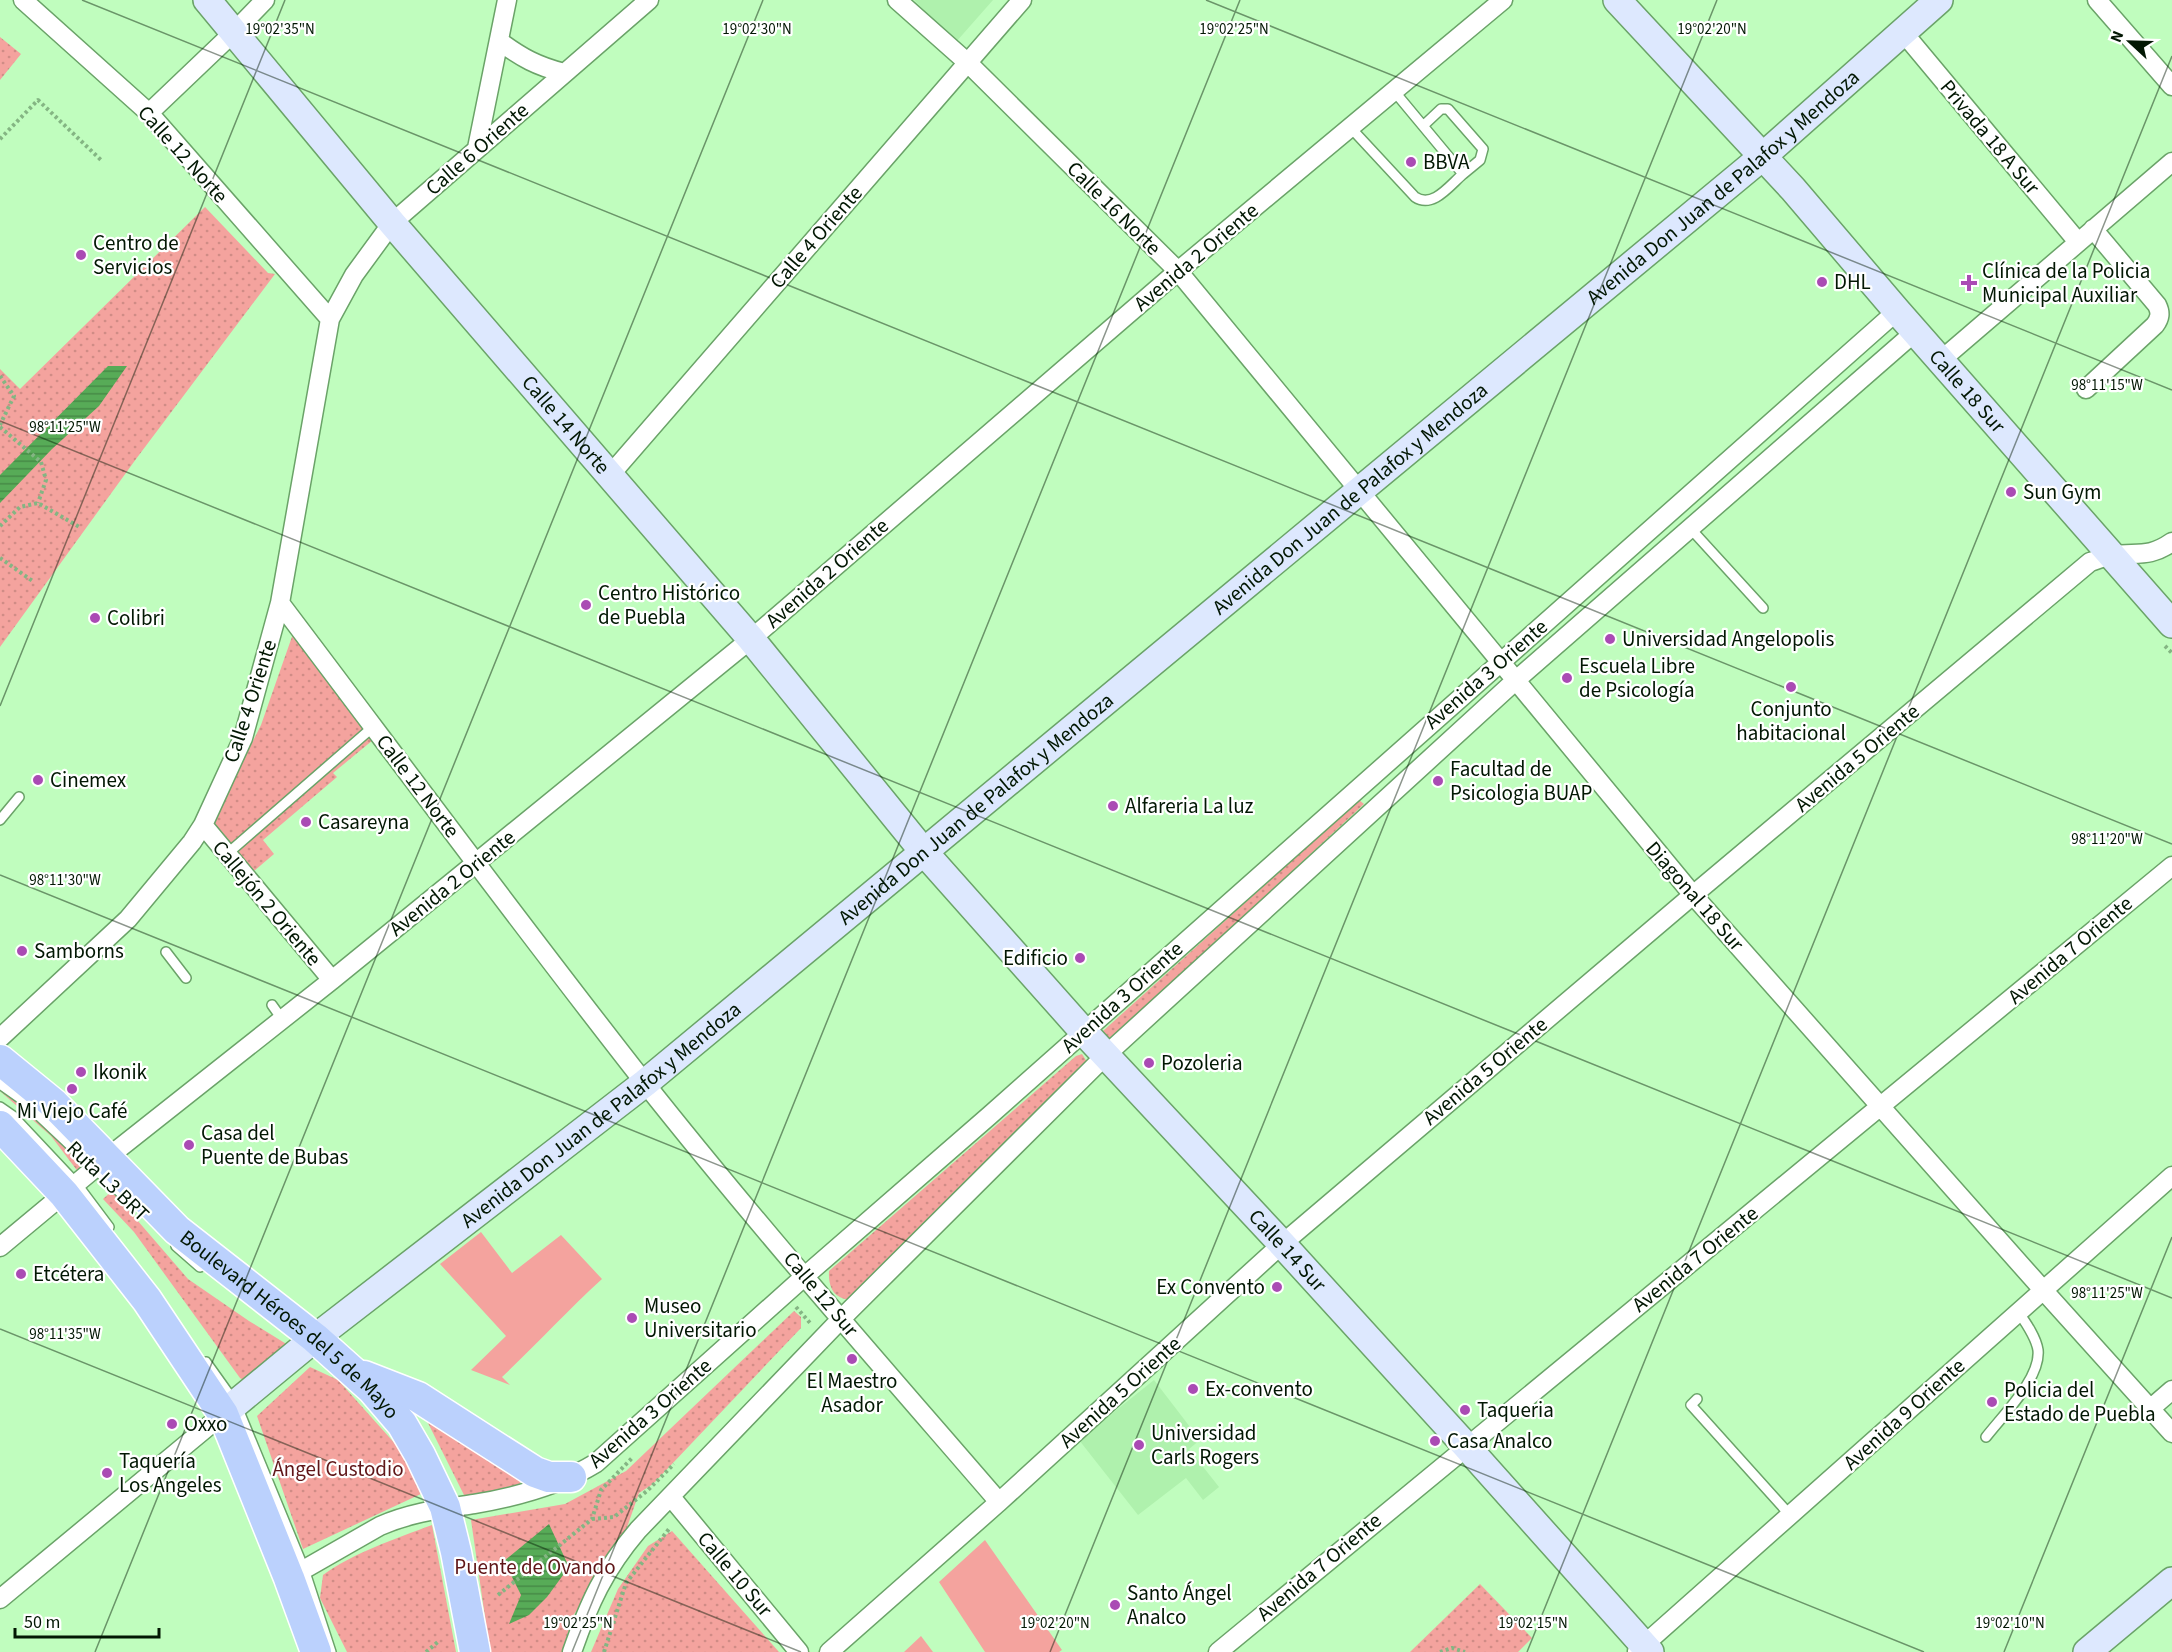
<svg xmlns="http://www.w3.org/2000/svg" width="2172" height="1652" viewBox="0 0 2172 1652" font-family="'Source Sans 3',sans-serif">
<defs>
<pattern id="park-dots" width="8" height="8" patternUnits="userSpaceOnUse" patternTransform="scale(1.5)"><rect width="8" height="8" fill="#f4a39e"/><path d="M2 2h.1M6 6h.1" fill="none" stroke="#d08c86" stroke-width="1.8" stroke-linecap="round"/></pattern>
<pattern id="water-rules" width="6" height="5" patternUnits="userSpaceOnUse" patternTransform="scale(1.5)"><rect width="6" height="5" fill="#57ab57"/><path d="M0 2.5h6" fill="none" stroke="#468a46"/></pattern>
</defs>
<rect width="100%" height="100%" fill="#c0fdbe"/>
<path fill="#aff1ad" d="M914,0h79l-37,42z
M1154,1380l46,60 -11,9 30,38 -16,13 -17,-22 -48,37 -59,-75z"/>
<path fill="#f4a39e" d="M481,1232l31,41 49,-38 41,44c-35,32 -66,66 -100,98l8,8 -39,-15 35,-34 -66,-72z
M985,1540l77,110 -3,2h-74l-46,-70z
M921,1636l12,16h-29z"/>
<path fill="url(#park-dots)" d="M0,37l21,17 -21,26z
M205,207l63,66 7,1 -139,185 -136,188v-278l20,20z
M294,631l85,104 -46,38 4,4 -74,63 11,14 -27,23 -38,-48 52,-104z
M1359,800l5,4 -253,236 -8,-9z
M1082,1054l5,8 -233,238c-19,0 -26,-11 -25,-29l247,-215z
M0,1081l87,84 -8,8 -28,-37 -51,-45z
M112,1191l76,88 61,42 39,24 -41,37 -7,-4 -106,-146 -31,-33z
M794,1311l7,6v11l-148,156 -14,9 -15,43 -51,80 -11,36h-72l-19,-132 94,-16 61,-33z
M310,1367l28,13 60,67 25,46 -120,56 -46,-133z
M426,1419l9,4 86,58 -2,5 -53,13z
M432,1525l24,127h-109l-27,-54 3,-23c32,-23 72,-36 109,-50z
M672,1531l107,121h-188l27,-63 30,-43z
M1480,1584l52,54 -14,14h-108z"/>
<path fill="url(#water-rules)" d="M108,366h19l-28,40 -47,43 -52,54v-28z
M549,1524l20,43 -22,30 -18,18 -20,9 12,-29 -17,-34z"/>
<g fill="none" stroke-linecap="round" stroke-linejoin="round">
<g stroke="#6aa368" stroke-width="12">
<path id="lane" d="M1424,125l17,-16h7l35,40 -3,11 -17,14
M1350,127l65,70c18,12 35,-12 48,-23l-69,-83
M1690,528l73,80
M0,820l19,-23
M227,854l146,-127
M166,952l20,26
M272,1005l10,14
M0,1084l20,14 105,99
M0,1107l13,9 63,67 33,44
M176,1246l24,21
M206,1362l30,42 68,165 27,83
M1697,1399l-6,6 99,110
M1986,1437c17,-22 55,-59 52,-87 -2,-13 -12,-27 -19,-37"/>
</g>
<g stroke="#6aa368" stroke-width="21">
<path id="street" d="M23,0l126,113 181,206
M897,0l71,63 210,208 515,624 351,396 128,142
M2097,0l75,86
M1902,31l176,211
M499,41c23,17 38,25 65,32
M149,113l85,-81 31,-32
M477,148l30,-148
M1940,361l232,-199
M2086,389l69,-64c5,-7 6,-12 2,-20l-64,-76
M610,475l412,-475
M280,603c121,160 240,321 364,479 114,144 235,281 355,420
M203,825l129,155
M0,1038l128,-119 64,-77 11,-17 40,-87 37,-135 50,-284 24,-44 38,-52 257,-223
M0,1247l107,-89 225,-178 419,-341 427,-368 325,-271
M2150,1409l22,-19
M671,1497l128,155
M289,1578l91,-52c32,-14 61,-17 94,-22 42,-7 86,-19 122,-41l209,-187 184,-160 908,-805
M0,1599l223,-185
M1637,1651l535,-475
M572,1652c17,-49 32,-82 66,-122l203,-211 265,-264 409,-374 400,-349
M829,1652l170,-150 283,-258 411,-349 397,-333c7,-2 15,-6 23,-7 25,-3 36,3 59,-13
M1218,1652l954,-786"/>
</g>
<g stroke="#6aa368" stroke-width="30">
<g id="secondary">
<path id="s1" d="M207,0l185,223 359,416 172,212 160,180 199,213 184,202 184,206"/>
<path id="s2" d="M1617,0l176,189 104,122 275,313"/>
<path id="s3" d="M223,1414l92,-76 330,-255 1117,-926 177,-157"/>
<path d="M2087,1652l85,-71"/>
</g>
</g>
<g stroke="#fff" stroke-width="33">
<g id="primary">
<path id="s4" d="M0,1060l54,44 123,126 138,108 57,51 30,35 18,31 25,52 11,45 19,100"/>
<path d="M0,1126l64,68 83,106 76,114 66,164 27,74"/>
<path d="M364,1376l54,21 117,75 14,5h22"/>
</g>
</g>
<path stroke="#84b583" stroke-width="4" stroke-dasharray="3 3" stroke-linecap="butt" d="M0,139l38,-39 63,60
M0,376l14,20 -14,29
M0,427l41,35 5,18 -8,23
M0,526l20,-19 18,-4 43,25
M0,558l34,24
M2165,646l7,7
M796,1307l15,17
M592,1519l22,-2 33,-26 27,-27
M498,1595l94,-76 9,-29 32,-33
M426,1652l13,-11
M604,1652l22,-69 43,-54
M1440,1652l12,-4 13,4"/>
<use href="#lane" stroke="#fff" stroke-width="9"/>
<use href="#street" stroke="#fff" stroke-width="18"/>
<use href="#secondary" stroke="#dde8fe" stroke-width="27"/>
<use href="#primary" stroke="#bbd1fd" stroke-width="30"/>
</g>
<path fill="none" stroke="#021703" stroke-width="1.5" stroke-opacity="0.45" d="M82,0l2090,844M1206,0l966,390M0,421l2172,877M0,706l285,-706M0,875l1924,777M0,1329l801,323M95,1652l668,-1652M572,1652l668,-1652M1050,1652l667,-1652M1527,1652l645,-1596M2004,1652l168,-415"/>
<g fill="#aa4bb4" stroke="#fff" stroke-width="2">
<circle cx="1411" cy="162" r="6"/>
<circle cx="81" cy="255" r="6"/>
<circle cx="1822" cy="282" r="6"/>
<path d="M1966 274h6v6h6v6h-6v6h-6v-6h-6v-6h6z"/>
<circle cx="2011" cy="492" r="6"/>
<circle cx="586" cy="605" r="6"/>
<circle cx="95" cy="618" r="6"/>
<circle cx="1610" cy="639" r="6"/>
<circle cx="1567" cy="678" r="6"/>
<circle cx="1791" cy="687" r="6"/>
<circle cx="38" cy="780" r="6"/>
<circle cx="1438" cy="781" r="6"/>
<circle cx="1113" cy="806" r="6"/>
<circle cx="306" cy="822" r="6"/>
<circle cx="22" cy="951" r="6"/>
<circle cx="1080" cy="958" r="6"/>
<circle cx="1149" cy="1063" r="6"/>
<circle cx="81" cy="1072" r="6"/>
<circle cx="72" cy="1089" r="6"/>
<circle cx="189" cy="1145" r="6"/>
<circle cx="21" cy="1274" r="6"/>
<circle cx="1277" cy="1287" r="6"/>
<circle cx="632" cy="1318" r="6"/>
<circle cx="852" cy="1359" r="6"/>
<circle cx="1193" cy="1389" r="6"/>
<circle cx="1992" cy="1402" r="6"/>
<circle cx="1465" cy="1410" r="6"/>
<circle cx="172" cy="1424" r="6"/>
<circle cx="1435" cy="1441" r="6"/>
<circle cx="1139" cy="1445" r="6"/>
<circle cx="107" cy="1473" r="6"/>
<circle cx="1115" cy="1605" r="6"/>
</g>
<g text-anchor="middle" stroke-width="4.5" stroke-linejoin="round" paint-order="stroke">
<g font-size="21" fill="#021703" stroke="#fff">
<text transform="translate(1990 137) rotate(50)" y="7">Privada 18 A Sur</text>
<text transform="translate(477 149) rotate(-41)" y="7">Calle 6 Oriente</text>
<text transform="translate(183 154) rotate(48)" y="7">Calle 12 Norte</text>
<text dy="7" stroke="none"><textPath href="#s3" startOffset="1938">Avenida Don Juan de Palafox y Mendoza</textPath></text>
<text transform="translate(1114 208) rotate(45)" y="7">Calle 16 Norte</text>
<text transform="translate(816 237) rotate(-49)" y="7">Calle 4 Oriente</text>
<text transform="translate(1196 257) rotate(-40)" y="7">Avenida 2 Oriente</text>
<text dy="7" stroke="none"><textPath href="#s2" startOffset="525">Calle 18 Sur</textPath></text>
<text dy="7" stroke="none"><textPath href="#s1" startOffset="556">Calle 14 Norte</textPath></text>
<text dy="7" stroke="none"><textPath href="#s3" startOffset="1452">Avenida Don Juan de Palafox y Mendoza</textPath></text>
<text transform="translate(827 573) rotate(-41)" y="7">Avenida 2 Oriente</text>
<text transform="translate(1486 674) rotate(-41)" y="7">Avenida 3 Oriente</text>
<text transform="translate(250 701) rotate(-72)" y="7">Calle 4 Oriente</text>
<text transform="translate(1857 758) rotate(-40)" y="7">Avenida 5 Oriente</text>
<text transform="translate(418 786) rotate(53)" y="7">Calle 12 Norte</text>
<text dy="7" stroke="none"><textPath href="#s3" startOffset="966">Avenida Don Juan de Palafox y Mendoza</textPath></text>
<text transform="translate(452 883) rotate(-39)" y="7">Avenida 2 Oriente</text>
<text transform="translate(1695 896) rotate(49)" y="7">Diagonal 18 Sur</text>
<text transform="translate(267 903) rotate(50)" y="7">Callejón 2 Oriente</text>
<text transform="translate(2070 950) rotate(-40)" y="7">Avenida 7 Oriente</text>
<text transform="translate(1122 997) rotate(-42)" y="7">Avenida 3 Oriente</text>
<text transform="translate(1485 1071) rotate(-40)" y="7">Avenida 5 Oriente</text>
<text dy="7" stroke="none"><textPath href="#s3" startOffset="482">Avenida Don Juan de Palafox y Mendoza</textPath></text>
<text transform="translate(108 1181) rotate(44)" y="7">Ruta L3 BRT</text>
<text dy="7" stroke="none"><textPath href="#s1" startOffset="1653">Calle 14 Sur</textPath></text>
<text transform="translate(1695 1259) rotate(-39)" y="7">Avenida 7 Oriente</text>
<text transform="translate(821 1294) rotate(50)" y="7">Calle 12 Sur</text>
<text dy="7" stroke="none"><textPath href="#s4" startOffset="393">Boulevard Héroes del 5 de Mayo</textPath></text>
<text transform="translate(1120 1392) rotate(-42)" y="7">Avenida 5 Oriente</text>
<text transform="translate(650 1413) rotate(-41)" y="7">Avenida 3 Oriente</text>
<text transform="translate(1904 1414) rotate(-42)" y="7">Avenida 9 Oriente</text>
<text transform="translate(1319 1567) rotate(-40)" y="7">Avenida 7 Oriente</text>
<text transform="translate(735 1574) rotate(50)" y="7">Calle 10 Sur</text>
</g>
<g font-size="21" fill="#021703" stroke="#fff" text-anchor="start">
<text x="1423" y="169">BBVA</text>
<text x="93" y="250">Centro de<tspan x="93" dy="24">Servicios</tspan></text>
<text x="1982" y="278">Clínica de la Policia<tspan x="1982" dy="24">Municipal Auxiliar</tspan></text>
<text x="1834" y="289">DHL</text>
<text x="2023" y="499">Sun Gym</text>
<text x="598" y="600">Centro Histórico<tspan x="598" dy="24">de Puebla</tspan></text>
<text x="107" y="625">Colibri</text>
<text x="1622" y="646">Universidad Angelopolis</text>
<text x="1579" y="673">Escuela Libre<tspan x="1579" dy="24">de Psicología</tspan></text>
<text x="1791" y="716" text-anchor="middle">Conjunto<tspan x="1791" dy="24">habitacional</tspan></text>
<text x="1450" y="776">Facultad de<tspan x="1450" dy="24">Psicologia BUAP</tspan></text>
<text x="50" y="787">Cinemex</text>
<text x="1125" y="813">Alfareria La luz</text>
<text x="318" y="829">Casareyna</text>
<text x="34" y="958">Samborns</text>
<text x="1068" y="965" text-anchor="end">Edificio</text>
<text x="1161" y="1070">Pozoleria</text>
<text x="93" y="1079">Ikonik</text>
<text x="72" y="1118" text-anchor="middle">Mi Viejo Café</text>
<text x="201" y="1140">Casa del<tspan x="201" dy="24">Puente de Bubas</tspan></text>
<text x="33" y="1281">Etcétera</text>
<text x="1265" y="1294" text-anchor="end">Ex Convento</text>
<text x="644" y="1313">Museo<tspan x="644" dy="24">Universitario</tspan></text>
<text x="852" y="1388" text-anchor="middle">El Maestro<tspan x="852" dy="24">Asador</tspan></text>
<text x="1205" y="1396">Ex-convento</text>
<text x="2004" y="1397">Policia del<tspan x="2004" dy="24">Estado de Puebla</tspan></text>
<text x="1477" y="1417">Taqueria</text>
<text x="184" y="1431">Oxxo</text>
<text x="1151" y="1440">Universidad<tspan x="1151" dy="24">Carls Rogers</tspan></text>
<text x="1447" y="1448">Casa Analco</text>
<text x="119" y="1468">Taquería<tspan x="119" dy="24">Los Angeles</tspan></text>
<text x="1127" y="1600">Santo Ángel<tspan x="1127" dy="24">Analco</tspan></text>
</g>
<g font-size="21" fill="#5f1618" stroke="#fff">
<text x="338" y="1476">Ángel Custodio</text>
<text x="535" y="1574">Puente de Ovando</text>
</g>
</g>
<g font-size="15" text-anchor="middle" fill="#021703" stroke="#fff" stroke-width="4.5" stroke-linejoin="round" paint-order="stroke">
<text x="280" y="34">19°02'35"N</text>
<text x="757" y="34">19°02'30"N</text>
<text x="1234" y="34">19°02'25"N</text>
<text x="1712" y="34">19°02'20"N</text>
<text x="2107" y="390">98°11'15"W</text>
<text x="65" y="432">98°11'25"W</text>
<text x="2107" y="844">98°11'20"W</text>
<text x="65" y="885">98°11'30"W</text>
<text x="2107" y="1298">98°11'25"W</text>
<text x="65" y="1339">98°11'35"W</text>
<text x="578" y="1628">19°02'25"N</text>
<text x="1055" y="1628">19°02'20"N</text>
<text x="1533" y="1628">19°02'15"N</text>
<text x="2010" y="1628">19°02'10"N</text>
</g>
<g transform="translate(2130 42) rotate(292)" stroke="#ffffff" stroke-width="4.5" paint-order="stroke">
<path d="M0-4.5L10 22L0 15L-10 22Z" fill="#021703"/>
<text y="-9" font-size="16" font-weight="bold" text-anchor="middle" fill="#021703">N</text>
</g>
<path d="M15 1628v9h144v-9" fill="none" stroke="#021703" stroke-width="3"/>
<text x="24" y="1628" font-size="18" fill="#021703" stroke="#ffffff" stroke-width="4.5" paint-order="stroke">50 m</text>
</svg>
